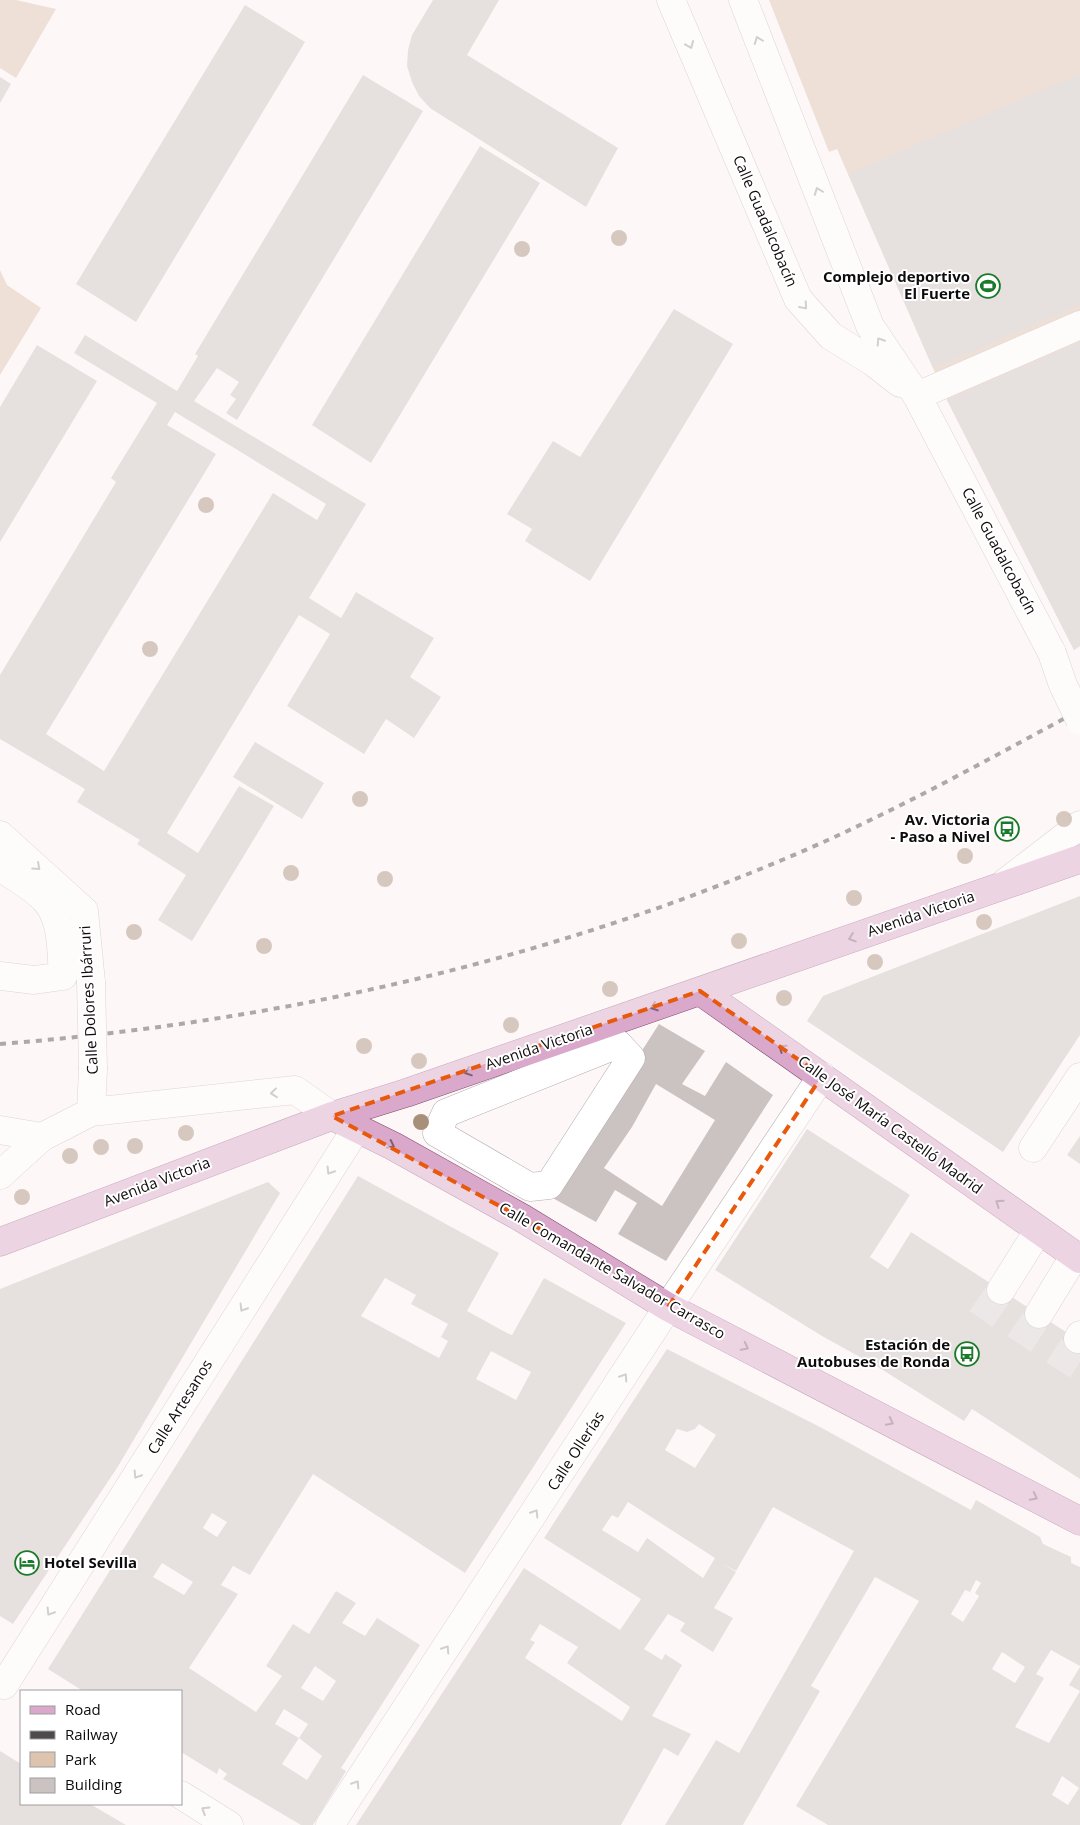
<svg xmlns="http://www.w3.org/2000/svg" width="1080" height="1825" viewBox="0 0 1080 1825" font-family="'Open Sans',sans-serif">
<rect width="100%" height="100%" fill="#fef7f8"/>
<path fill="#ddc4af" d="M0,0h16l40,9 -40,69 -16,-10z
M769,0h311v646l-6,4 -127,-250 -110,-251 -8,3z
M0,270l7,15 34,23 -41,67z"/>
<path fill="#cbc3c1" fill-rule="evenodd" d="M433,0h66l-32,55 151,93 -32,59 -156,-99 -11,-12 -7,-14 -5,-16 1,-16 4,-15z
M245,5l60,37 -169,280 -60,-38z
M1080,74v231l-147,63 -85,-194z
M363,75l60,36 -186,309 -11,-7 10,-14 -6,-4 9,-13 -22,-14 -23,33 172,103 -57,94 32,20 15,-26 78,46 -24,39 31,20 -27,41 -28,-19 -22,35 -77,-48 43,-72 -31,-19 -132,218 31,20 41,-67 35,20 -82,135 -34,-21 28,-45 -49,-31 3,-4 -63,-38 8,-13 -85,-50v-64l116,-193 -5,-4 46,-75 -83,-50 11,-18 92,56 21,-35 -3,-2zM175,412l151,92 -9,16 -44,-27 -169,278 -58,-37 170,-280 -49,-29z
M0,77l11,7 -11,19z
M480,146l60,37 -169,280 -59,-38z
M674,309l59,35 -143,237 -65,-40 7,-12 -25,-15 46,-73 27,16z
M1080,342v304l-6,4 -127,-250z
M37,345l60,36 -97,161v-135z
M255,742l69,41 -22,36 -69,-42z
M1080,896v139l-77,117 -196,-131 16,-25z
M659,1024l46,27 -23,33 23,12 21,-34 47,33 -107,166 -48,-27 19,-31 -22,-13 -19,32 -47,-26zM656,1084l59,36 -53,86 -58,-38 28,-41z
M807,1129l103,66 -40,62 18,12 23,-37 169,109v138l-108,-70 -8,12 -86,-54 -56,-31 -107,-66z
M1080,1136v28l-13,-9z
M358,1176l141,77 -32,58 40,22 5,2 32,-57 82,45 -161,250 -152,-99 -63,101 -17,-9 -12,19 17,9 -49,74 67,44 26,-36 -16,-10 27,-42 16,10 27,-43 20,12 -14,20 23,13 12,-18 43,27 -79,123 5,3 -33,54h-12l-78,-46 4,-5 -8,-6 -2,6 -36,-22v-61h-98l-35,-22zM385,1278l31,17 -5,9 37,20 -7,13 7,4 -9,17 -78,-42zM491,1351l40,21 -15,28 -40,-21zM212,1513l15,9 -10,15 -14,-9zM162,1563l31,19 -9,13 -31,-18zM315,1666l21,15 -13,20 -22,-13zM284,1709l24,15 -9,14 23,18 -15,24 -25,-16 17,-26 -24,-14z
M268,1182l12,11 -163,275 -104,156 -13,-8v-327z
M667,1349l153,78 151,83 5,-10 64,37 3,7 28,13v6l9,4v99l-29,-16 -15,24 8,4 -29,49 34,16 31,-52 -11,-6 11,-18v158h-252l-32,-19 123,-205 -44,-24 -64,109 9,5 -77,134h-78l51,-85 23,13 115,-202 -81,-44 -37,64 -13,-7 13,8 -22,36 19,10 -20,34 -33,-21 5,-8 -17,-9 -24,35 18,11 3,-6 17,11 -30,51 39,18 -13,22 -14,-8 -43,77h-265l168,-257 96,62 21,-31 -97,-61zM699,1424l17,11 -21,33 -30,-18 12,-21 10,3 8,-3zM628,1502l87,56 -12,20 -56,-40 -9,14 -36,-22 10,-15 6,3zM976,1580l5,3 -6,10 4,3 -16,26 -12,-8 14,-24 5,2zM540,1624l38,23 -11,16 63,44 -8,14 -97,-63 10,-16 -5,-2zM1002,1652l23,15 -10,16 -23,-14zM1062,1776l17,12 -11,17 -16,-10z
M0,1751l21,13v40h69l36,21h-126z"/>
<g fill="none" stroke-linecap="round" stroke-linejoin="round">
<path stroke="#dad4d5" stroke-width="28" stroke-dasharray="28 14" stroke-linecap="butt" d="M981,1319l20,-29
M1019,1344l20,-30
M1058,1370l20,-31"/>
<g stroke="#b4acad" stroke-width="29">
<path id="minor" d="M671,0l127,299 33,37 42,26 27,21
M743,0l127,326 47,70 135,257
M917,396l163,-71
M0,835l84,76 7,71
M0,867c15,11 34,20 46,34 17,19 15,51 17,75l-29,4 -34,-4
M1006,882l74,-57
M618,1044l13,14 -82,127 -19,2 -93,-54 9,-20z
M91,1112l2,-43
M0,1130l42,7
M1033,1148l47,-71
M0,1175l42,-38 49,-25 204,-22 37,26
M1001,1290l37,-59
M1039,1314l36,-59
M1078,1339l2,-4
M4,1685l352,-556
M181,1795l48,30
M330,1825l338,-518 154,-231"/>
</g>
<g stroke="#814b70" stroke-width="29">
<path id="major" d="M700,991l380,268
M332,1116l61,30 129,72 146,89 412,214
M0,1242l332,-126 74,-23 674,-234"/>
</g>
<use href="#minor" stroke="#fff" stroke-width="28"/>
<use href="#major" stroke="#d9a8ca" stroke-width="28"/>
<path stroke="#4e4a4b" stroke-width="4" stroke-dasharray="6 6" stroke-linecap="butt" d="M0,1044c278,-22 554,-84 810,-196 93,-41 181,-90 270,-138"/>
<g stroke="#b4acad" stroke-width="29" stroke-linecap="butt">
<path id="minor-bridge" d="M1052,653l11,32 17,35
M91,982l2,87"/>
</g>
<use href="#minor-bridge" stroke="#fff" stroke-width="28"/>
</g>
<g fill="#a88f7a">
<circle cx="619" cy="238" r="8"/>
<circle cx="522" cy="249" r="8"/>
<circle cx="206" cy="505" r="8"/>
<circle cx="150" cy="649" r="8"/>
<circle cx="360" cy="799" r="8"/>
<circle cx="1064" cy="819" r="8"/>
<circle cx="965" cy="856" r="8"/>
<circle cx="291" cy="873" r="8"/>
<circle cx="385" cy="879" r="8"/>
<circle cx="854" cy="898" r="8"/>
<circle cx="984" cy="922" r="8"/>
<circle cx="134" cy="932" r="8"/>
<circle cx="739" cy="941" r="8"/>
<circle cx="264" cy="946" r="8"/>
<circle cx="875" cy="962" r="8"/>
<circle cx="610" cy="989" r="8"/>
<circle cx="784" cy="998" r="8"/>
<circle cx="511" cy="1025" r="8"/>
<circle cx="364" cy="1046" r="8"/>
<circle cx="419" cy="1061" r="8"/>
<circle cx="421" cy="1122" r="8"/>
<circle cx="186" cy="1133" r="8"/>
<circle cx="135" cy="1146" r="8"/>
<circle cx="101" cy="1147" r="8"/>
<circle cx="70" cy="1156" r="8"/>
<circle cx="22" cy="1197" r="8"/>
</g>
<defs><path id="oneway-chevron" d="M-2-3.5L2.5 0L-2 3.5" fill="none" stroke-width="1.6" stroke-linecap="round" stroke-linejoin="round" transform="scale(1.25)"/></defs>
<g stroke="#9f9d9e">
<use href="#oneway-chevron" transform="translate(758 40) rotate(-111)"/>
<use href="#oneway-chevron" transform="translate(690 45) rotate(67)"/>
<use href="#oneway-chevron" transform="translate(818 191) rotate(-111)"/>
<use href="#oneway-chevron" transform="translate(804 306) rotate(49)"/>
<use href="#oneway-chevron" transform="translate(880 341) rotate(-123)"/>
<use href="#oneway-chevron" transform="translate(37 867) rotate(42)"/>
<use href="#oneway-chevron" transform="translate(274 1093) rotate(174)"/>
<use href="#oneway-chevron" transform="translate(330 1171) rotate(122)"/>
<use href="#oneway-chevron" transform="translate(243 1308) rotate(122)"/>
<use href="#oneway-chevron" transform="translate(624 1377) rotate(-57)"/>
<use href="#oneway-chevron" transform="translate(137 1475) rotate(122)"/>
<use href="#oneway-chevron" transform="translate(535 1513) rotate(-57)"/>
<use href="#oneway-chevron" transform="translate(50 1612) rotate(122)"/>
<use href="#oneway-chevron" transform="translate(446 1649) rotate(-57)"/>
<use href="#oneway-chevron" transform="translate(356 1784) rotate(-57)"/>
<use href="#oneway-chevron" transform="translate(205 1810) rotate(-148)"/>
</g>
<g stroke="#7e6174">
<use href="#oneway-chevron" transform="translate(852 938) rotate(161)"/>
<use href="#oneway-chevron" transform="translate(654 1007) rotate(161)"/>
<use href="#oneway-chevron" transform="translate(782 1048) rotate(-145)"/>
<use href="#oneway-chevron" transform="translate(468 1072) rotate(161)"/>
<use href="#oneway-chevron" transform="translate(391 1145) rotate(26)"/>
<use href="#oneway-chevron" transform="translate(999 1203) rotate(-145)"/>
<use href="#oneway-chevron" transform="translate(745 1347) rotate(27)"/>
<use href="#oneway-chevron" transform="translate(890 1422) rotate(27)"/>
<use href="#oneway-chevron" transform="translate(1034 1497) rotate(27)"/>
</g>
<path d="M0 0H1080V1825H0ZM700,991l122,85 -154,231 -146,-89 -190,-102z" fill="#fef7f8" fill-opacity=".55" fill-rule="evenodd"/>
<path fill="none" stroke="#e8590c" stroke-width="4" stroke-dasharray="10 6" stroke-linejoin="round" d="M700,991l122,85 -154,231 -146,-89 -190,-102z"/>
<defs>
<g id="stadium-ring" transform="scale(1.25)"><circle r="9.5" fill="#fff" stroke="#1b792a" stroke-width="1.5"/><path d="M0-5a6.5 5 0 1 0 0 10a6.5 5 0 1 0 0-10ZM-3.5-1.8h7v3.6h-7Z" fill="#1b792a"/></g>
<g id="bus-ring" transform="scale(1.25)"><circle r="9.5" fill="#fff" stroke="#1b792a" stroke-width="1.5"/><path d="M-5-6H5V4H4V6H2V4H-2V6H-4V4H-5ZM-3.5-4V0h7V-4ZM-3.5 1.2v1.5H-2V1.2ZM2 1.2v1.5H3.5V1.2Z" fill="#1b792a"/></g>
<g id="hotel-ring" transform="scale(1.25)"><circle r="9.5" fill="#fff" stroke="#1b792a" stroke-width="1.5"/><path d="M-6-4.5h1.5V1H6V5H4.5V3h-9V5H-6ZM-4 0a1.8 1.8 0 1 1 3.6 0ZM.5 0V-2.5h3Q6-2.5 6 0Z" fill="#1b792a"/></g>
</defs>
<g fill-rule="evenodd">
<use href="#stadium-ring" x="988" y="286"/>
<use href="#bus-ring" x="1007" y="829"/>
<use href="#bus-ring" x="967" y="1354"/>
<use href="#hotel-ring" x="27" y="1563"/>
</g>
<g text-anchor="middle" stroke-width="4" stroke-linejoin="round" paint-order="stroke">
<g font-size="15" fill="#0e0b0c" stroke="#fff">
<text transform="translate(765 221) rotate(67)" y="5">Calle Guadalcobacín</text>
<text transform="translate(999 551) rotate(62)" y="5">Calle Guadalcobacín</text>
<text transform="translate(921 914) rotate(-19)" y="5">Avenida Victoria</text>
<text transform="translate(89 1000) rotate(-93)" y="5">Calle Dolores Ibárruri</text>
<text transform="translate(539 1047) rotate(-19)" y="5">Avenida Victoria</text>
<text transform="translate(890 1125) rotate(36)" y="5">Calle José María Castelló Madrid</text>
<text transform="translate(157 1182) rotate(-21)" y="5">Avenida Victoria</text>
<text transform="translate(612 1271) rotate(30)" y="5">Calle Comandante Salvador Carrasco</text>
<text transform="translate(180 1407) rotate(-58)" y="5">Calle Artesanos</text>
<text transform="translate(576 1451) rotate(-57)" y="5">Calle Ollerías</text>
</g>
<g font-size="15" font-weight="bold" fill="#0e0b0c" stroke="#fff" text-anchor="end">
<text x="970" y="282">Complejo deportivo<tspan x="970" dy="17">El Fuerte</tspan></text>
<text x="990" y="825">Av. Victoria<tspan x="990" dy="17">- Paso a Nivel</tspan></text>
<text x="950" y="1350">Estación de<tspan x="950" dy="17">Autobuses de Ronda</tspan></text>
<text x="44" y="1568" text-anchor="start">Hotel Sevilla</text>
</g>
</g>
<rect x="20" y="1690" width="162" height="115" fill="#ffffff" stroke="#9f9d9e"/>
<rect x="30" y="1706" width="25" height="8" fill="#d9a8ca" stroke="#9f9d9e"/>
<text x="65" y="1715" font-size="15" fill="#0e0b0c">Road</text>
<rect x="30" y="1731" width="25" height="8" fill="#4e4a4b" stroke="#9f9d9e"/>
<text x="65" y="1740" font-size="15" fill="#0e0b0c">Railway</text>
<rect x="30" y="1752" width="25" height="15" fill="#ddc4af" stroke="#9f9d9e"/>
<text x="65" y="1765" font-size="15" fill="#0e0b0c">Park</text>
<rect x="30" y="1778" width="25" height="15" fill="#cbc3c1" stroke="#9f9d9e"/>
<text x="65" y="1790" font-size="15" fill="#0e0b0c">Building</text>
</svg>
